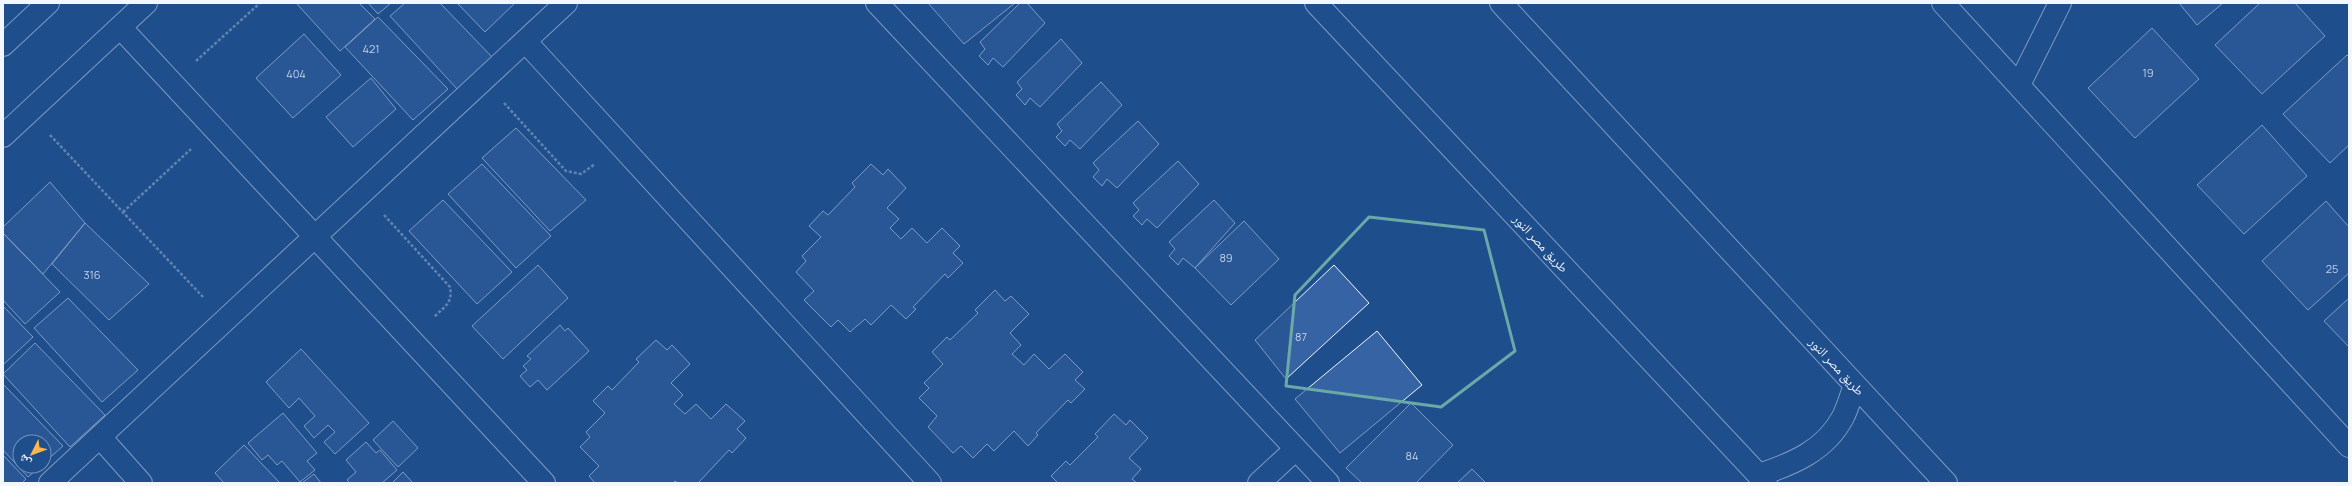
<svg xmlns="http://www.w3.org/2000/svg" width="2352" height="486" viewBox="0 0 2352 486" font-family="Manrope,'Noto Naskh Arabic',sans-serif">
<rect width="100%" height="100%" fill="#1f4e8c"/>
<path fill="#3563a3" stroke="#f2f6ff" d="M296,3h63l16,16 -35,32z
M368,3h23l-13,11z
M405,3h35l53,55 -35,32 -68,-74z
M457,3h58l-30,29z
M928,3h87l-51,41z
M1020,3h7l18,20 -42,44 -10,-9 -5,7 -9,-9 6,-7 -5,-7z
M2179,3h44l-26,22z
M2260,3h35l30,33 -63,58 -47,-49z
M378,17l70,72 -35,31 -68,-73z
M2152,28l47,51 -64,59 -47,-50z
M304,34l37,41 -48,43 -37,-40z
M1061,39l21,24 -42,44 -10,-9 -5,7 -9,-10 6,-6 -5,-7z
M2347,55l2,2v88l-19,18 -47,-49z
M371,78l25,31 -43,38 -27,-30z
M1101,82l21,23 -42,44 -10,-9 -5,6 -9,-9 6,-6 -5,-7z
M1138,121l21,23 -42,44 -10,-9 -5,7 -9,-9 6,-7 -6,-7z
M2262,125l45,51 -63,58 -47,-49z
M516,128l70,72 -36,31 -68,-73z
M1178,161l21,23 -42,44 -10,-9 -5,6 -9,-9 6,-6 -6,-7z
M482,164l69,72 -35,32 -68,-74z
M871,164l12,11 5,-6 18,19 -19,20 12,11 -9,9 11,11 11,-11 15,15 15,-15 18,18 -7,7 10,10 -15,15 -3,-4 -32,33 3,2 -10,10 -15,-14 -20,20 -6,-6 -15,13 -12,-12 -7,7 -27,-27 10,-9 -18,-19 10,-11 -4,-5 19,-19 -12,-11 14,-15 5,4 27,-28 -3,-4z
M50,182l35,41 -42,51 -40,-41v-6z
M443,200l69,72 -35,32 -68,-73z
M1214,200l21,23 -40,45 -12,-10 -5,7 -9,-9 6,-7 -6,-7z
M2326,201l23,26v46l-41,37 -46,-49z
M1244,221l35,38 -48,46 -36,-37z
M85,223l64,61 -40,36 -57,-56z
M3,233l57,59 -35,32 -22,-24z
M538,265l30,33 -65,61 -31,-33z
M1334,265l35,38 -83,76 -31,-39z
M995,290l10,11 6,-5 18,18 -19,19 11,12 -9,9 12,11 10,-11 15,15 16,-15 18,18 -8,8 10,9 -14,14 -3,-3 -32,33 2,2 -10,11 -14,-15 -20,20 -7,-7 -14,14 -12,-12 -8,7 -25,-26 9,-11 -18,-18 10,-10 -5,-5 19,-19 -11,-12 15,-15 3,3 28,-27 -3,-3z
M68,298l70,72 -36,32 -68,-74z
M2349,298v49l-25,-26z
M3,306l30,31 -30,28z
M560,325l5,6 3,-3 21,23 -42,39 -9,-10 -8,7 -10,-11 7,-6 -4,-4 8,-7 -4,-3z
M1377,331l45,54 -82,68 -45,-54z
M656,340l11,10 5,-5 18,19 -19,19 12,12 -9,9 11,10 11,-10 15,15 15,-15 19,17 -8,8 9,9 -14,15 -3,-3 -31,33h-20l-3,-2 -2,2h-78l-6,-7 10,-10 -19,-19 10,-10 -4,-5 19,-19 -12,-12 15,-15 4,4 27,-28 -3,-3z
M35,343l70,72 -35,32 -67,-73z
M301,349l68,74 -34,31 -11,-12 11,-10 -7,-7 -14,13 -10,-12 11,-10 -16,-18 -10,10 -23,-26z
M3,384l60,62 -19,17v-21h-24v24h21l-13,11 -25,-27z
M1411,403l42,42 -37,38h-54l-16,-15z
M283,413l34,40 -10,8 8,9 -15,12 -18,-21 -5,4 -9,-10 -6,5 -14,-17z
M1114,414l12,11 4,-5 18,18 -19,20 12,11 -9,10 5,4h-79l-7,-7 15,-15 4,4 28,-28 -3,-3z
M393,421l25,27 -20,19 -25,-27z
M366,442l10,11 4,-3 17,20 -15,13h-32l-3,-3 9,-8 -10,-12z
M244,445l36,38h-56l-9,-10z
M3,455l23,24 -4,4h-19z
M1472,469l14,14h-29z
M403,472l10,11h-21z
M314,474l7,9h-19z"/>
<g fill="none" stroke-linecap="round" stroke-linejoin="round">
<g stroke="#f2f6ff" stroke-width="24">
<path id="minor" d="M877,3l451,480
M1943,3l406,443
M120,27l424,456
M525,41l405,442
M3,45l45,-42
M2019,85l41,-82
M3,136l143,-133
M100,437l41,46
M50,483l516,-480
M1259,483l37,-34"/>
</g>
<g stroke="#f2f6ff" stroke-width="24">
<path id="tertiary" d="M1316,3l450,480
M1501,3l445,480
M1759,475c33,-11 66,-24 84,-58 5,-10 8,-21 12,-32"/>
</g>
<path stroke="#b3c4dc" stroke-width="2.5" stroke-dasharray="3 2" stroke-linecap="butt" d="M196,61l64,-58
M504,103l62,68 15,3 14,-10
M50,135l153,162
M123,212l68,-63
M384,215l66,72c3,16 -5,19 -16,30"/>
<use href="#minor" stroke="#1f4e8c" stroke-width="22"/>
<use href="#tertiary" stroke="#1f4e8c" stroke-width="22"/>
</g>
<path d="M0 0H2352V486H0ZM1369,217l115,13 31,121 -74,56 -155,-21 9,-91z" fill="#1f4e8c" fill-opacity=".55" fill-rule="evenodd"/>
<path fill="none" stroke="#6aa9a8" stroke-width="3" stroke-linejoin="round" d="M1369,217l115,13 31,121 -74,56 -155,-21 9,-91z"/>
<g text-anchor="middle" stroke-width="3" stroke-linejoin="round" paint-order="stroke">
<g font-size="11" fill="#c3d1e8">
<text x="371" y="53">421</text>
<text x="2148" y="77">19</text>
<text x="296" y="78">404</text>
<text x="1226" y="262">89</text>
<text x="2332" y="273">25</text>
<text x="92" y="279">316</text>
<text x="1301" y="341">87</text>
<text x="1412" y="460">84</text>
</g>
<g font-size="13" fill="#f2f6ff" stroke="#1f4e8c">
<text transform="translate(1541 243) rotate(47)" y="5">طريق مصر النور</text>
<text transform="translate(1837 366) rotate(47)" y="5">طريق مصر النور</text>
</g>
</g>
<rect width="2352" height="486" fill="none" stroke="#f2f6ff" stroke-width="8"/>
<g transform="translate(32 454) rotate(228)"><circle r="19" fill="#1f4e8c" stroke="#7391ba"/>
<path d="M0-3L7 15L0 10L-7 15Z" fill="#ffb74d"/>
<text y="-6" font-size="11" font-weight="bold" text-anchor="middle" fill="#f2f6ff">ش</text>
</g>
</svg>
